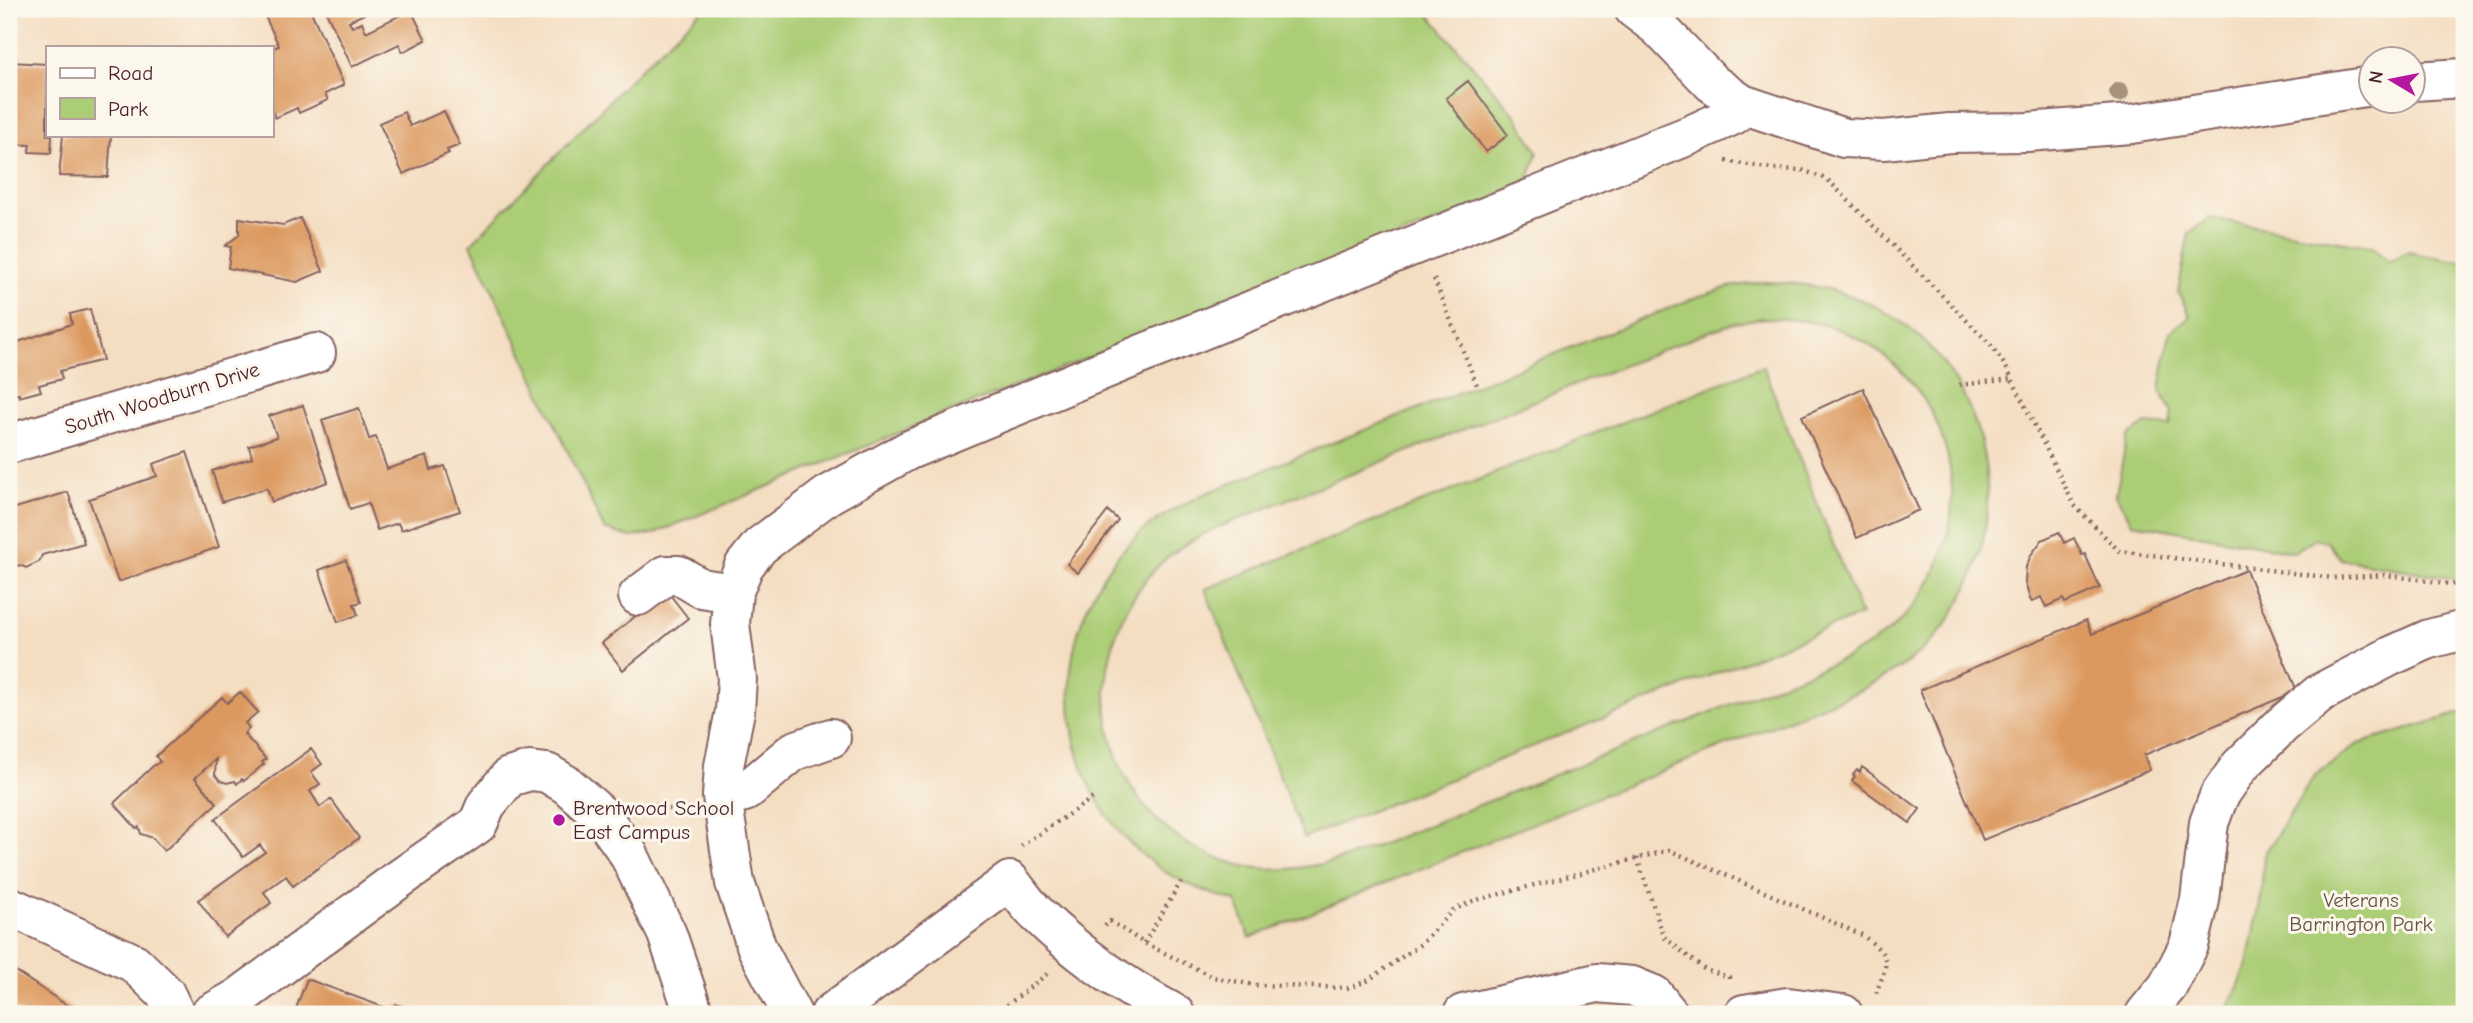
<svg xmlns="http://www.w3.org/2000/svg" width="2473" height="1023" viewBox="0 0 2473 1023" font-family="'Comic Neue',sans-serif">
<rect width="100%" height="100%" fill="#fbf7ec"/>
<filter id="ink" filterUnits="userSpaceOnUse"><feTurbulence type="fractalNoise" baseFrequency=".0143" numOctaves="2"/><feDisplacementMap in="SourceGraphic" scale="14" xChannelSelector="R" yChannelSelector="G"/><feConvolveMatrix kernelMatrix="1 2 1 2 8 2 1 2 1" color-interpolation-filters="sRGB"/></filter>
<filter id="wash" filterUnits="userSpaceOnUse"><feTurbulence type="fractalNoise" baseFrequency=".00686" numOctaves="4" result="noise"/><feDisplacementMap in="SourceGraphic" scale="28" xChannelSelector="R" yChannelSelector="G"/><feGaussianBlur stdDeviation="1.57" result="paint"/><feColorMatrix in="noise" values="0 0 0 0 0 0 0 0 0 0 0 0 0 0 0 0 0 1.4 0 .05"/><feComposite in="paint" operator="in"/></filter>
<g filter="url(#wash)">
<rect width="100%" height="100%" fill="#f4dec2"/>
<path fill="#abcd76" stroke="#7a7650" stroke-width="2" fill-rule="evenodd" d="M703,9h721l92,107 22,36 -9,27 -41,23 -551,215 -284,117 -23,3 -26,-8 -133,-285 173,-179z
M2210,218l163,29 15,15 19,-10 57,10v318l-123,-21 -14,-17 -13,-3 -20,13 -162,-29 -16,-28 11,-58 19,-13 24,2 2,-14 -12,-22 10,-58 20,-16 -12,-24 11,-59z
M1761,282c46,0 88,8 128,32 109,67 131,225 48,321 -22,26 -52,43 -82,58l-605,245 -14,-37c-31,-8 -61,-20 -86,-40 -103,-80 -107,-240 -11,-327 19,-17 41,-28 63,-39l495,-198 32,-10zM1764,318c29,1 57,3 83,15 108,50 139,186 63,277 -19,23 -43,37 -69,50l-494,198c-40,11 -80,17 -121,3 -130,-41 -159,-206 -64,-299 16,-15 35,-24 54,-34l494,-197 27,-9z
M1763,366l98,249 -557,223 -99,-249z
M2464,712v302h-241l9,-13 16,-37 13,-67 3,-42 50,-79 44,-32z"/>
<g id="blocks">
<path fill="#dc995e" d="M281,9h29l34,76 -19,9 3,6 -29,13 -2,-5 -22,10 -4,-9v-60l8,-3 -14,-30z
M325,9h43l-6,2 2,3 -15,7 3,6 10,-5 4,10 45,-22 15,30 -23,12 -4,-8 -47,23z
M9,62l38,2v71h5l-1,18 -22,-1 1,-7 -21,-1z
M1468,81l40,54 -22,17 -40,-54z
M444,111l16,34 -13,5 2,3 -46,21 -24,-51 25,-11 6,14z
M63,135h48l-3,42 -49,-1z
M239,218l44,7 17,-7 23,53 -26,11 -69,-14 3,-21 -6,-1 14,-11z
M90,309l13,51 -43,11 2,8 -23,6 2,6 -22,6v-3l-10,2v-51l63,-21 -2,-10z
M1863,388l56,122 -62,28 -55,-122z
M303,405l25,77 -56,20 -5,-14 -45,14 -10,-31 40,-13 -3,-12 28,-9 -8,-21z
M359,408l10,31 7,-2 11,32 40,-13 4,14 14,-4 15,45 -59,19 -3,-7 -21,7 -9,-27 -18,6 -28,-89z
M187,452l32,95 -101,35 -29,-83 68,-23 -4,-12z
M68,492l16,51 -42,12 -3,7 -13,6 -6,-3 -11,4v-59z
M1108,511l10,9 -40,53 -11,-9z
M2059,532l5,11 10,-5 8,17 3,-1 15,34 -35,15 -2,-4 -17,8 -5,-10 -9,5 -2,-3 -5,-16 1,-16 5,-12 11,-15z
M346,560l15,42 -7,2 4,11 -20,7 -19,-52z
M2246,570l51,121 -153,64 6,15 -167,70 -63,-150 166,-70 6,14z
M667,591l21,27 -65,52 -21,-27z
M240,692l18,20 -13,11 4,5 -5,6 22,25 -4,3 2,2 -20,17 -2,-2 -5,5 -2,-3 -8,2 -6,-2 -6,-6 1,-16 -21,19 22,25 -53,48 -11,-13 -12,-4 -2,-7 -3,1 -22,-25 39,-37 7,-4 -4,-6 66,-59 5,6z
M311,749l11,15 -11,8 9,12 -10,7 10,16 11,-8 28,39 -66,48 -7,-10 -22,16 7,11 -46,34 -27,-37 67,-48 -5,-7 -17,12 -28,-38z
M1862,767l58,42 -10,14 -58,-42 3,-5 -2,-1 4,-5 3,2z
M9,967l71,47h-57l-14,-9z
M307,979l87,32 2,-7 28,10h-130z"/>
</g>
</g>
<g filter="url(#ink)">
<use href="#blocks" fill-opacity="0" stroke="#866260" stroke-width="2"/>
<g fill="none" stroke-linecap="round" stroke-linejoin="round">
<g stroke="#866260" stroke-width="42">
<path id="minor" d="M1634,9l24,18 54,56 30,21 102,34 40,2 66,-7 77,-1 104,-8 241,-38
M2414,81l50,-3
M9,444l307,-91
M638,596l28,-21h13l22,13 32,5
M722,796l23,-4 49,-41 37,-13
M9,906l125,57 31,30 10,21
M210,1014l28,-16 157,-116 83,-58 8,-19 23,-28 21,-6 17,2 20,12 34,30 27,38 39,81 27,80
M792,1014l-35,-66 -22,-65 -13,-87 2,-30 11,-55 2,-32 -7,-55 3,-31 11,-27 16,-20 68,-51 81,-45 233,-96 548,-219 44,-20 8,-11
M830,1014l180,-133c9,11 17,24 28,34 40,39 87,72 137,99
M1463,1014l134,-31 35,3 22,9 15,19
M1744,1014l44,-7 55,7
M2145,1014l23,-28 21,-41 11,-45 9,-77 10,-27 21,-30 42,-41 38,-32 71,-37 38,-17 35,-9"/>
</g>
<path stroke="#866260" stroke-width="4.5" stroke-dasharray="2 5" stroke-linecap="butt" d="M1726,161l46,8 30,1 25,9 163,165 16,23 68,138 45,46 213,27 53,-3 79,11
M1434,279l43,106
M1959,385l52,-6
M641,806l15,-1 31,10
M1021,846l75,-50
M1637,858l27,79 41,33 24,7v3
M1105,926l5,-5 34,22 69,34 41,8 94,3 19,-7 54,-37 32,-34 20,-9 196,-51 193,85c32,24 26,25 13,61
M1144,943l37,-61
M996,1014l51,-40"/>
<use href="#minor" stroke="#fff" stroke-width="38"/>
</g>
<circle fill="#a6927c" cx="2119" cy="92" r="10"/>
</g>
<circle fill="#b5179e" stroke="#fbf7ec" stroke-width="2.5" cx="559" cy="820" r="7"/>
<g text-anchor="middle" stroke-width="6" stroke-linejoin="round" paint-order="stroke">
<g font-size="21" fill="#4a1f2b" stroke="#fbf7ec">
<text transform="translate(162 398) rotate(-17)" y="7">South Woodburn Drive</text>
</g>
<g font-size="21" fill="#4a1f2b" stroke="#fbf7ec" text-anchor="start">
<text x="573" y="815">Brentwood School<tspan x="573" dy="24">East Campus</tspan></text>
</g>
<g font-size="21" fill="#675342" stroke="#fbf7ec">
<text x="2361" y="907">Veterans<tspan x="2361" dy="24">Barrington Park</tspan></text>
</g>
</g>
<rect width="2473" height="1023" fill="none" stroke="#fbf7ec" stroke-width="35"/>
<rect x="46" y="46" width="228" height="91" fill="#fbf7ec" stroke="#b4a19f" stroke-width="2"/>
<rect x="60" y="68" width="35" height="10" fill="#ffffff" stroke="#b4a19f" stroke-width="2"/>
<text x="108" y="80" font-size="21" fill="#4a1f2b">Road</text>
<rect x="60" y="98" width="35" height="21" fill="#abcd76" stroke="#b4a19f" stroke-width="2"/>
<text x="108" y="116" font-size="21" fill="#4a1f2b">Park</text>
<g transform="translate(2392 80) rotate(280)"><circle r="33" fill="#fbf7ec" stroke="#b4a19f" stroke-width="2"/>
<path d="M0-5L12 26L0 18L-12 26Z" fill="#b5179e"/>
<text y="-10" font-size="19" font-weight="bold" text-anchor="middle" fill="#4a1f2b">N</text>
</g>
</svg>
